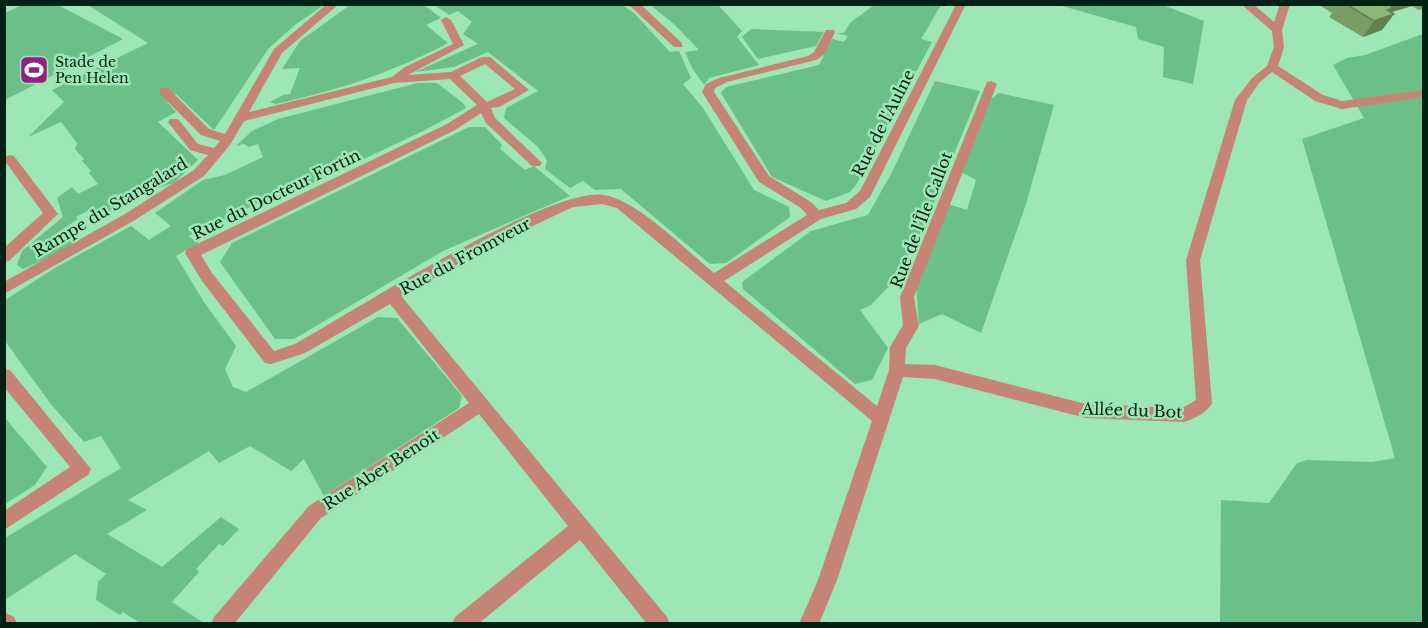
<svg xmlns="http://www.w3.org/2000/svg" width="1428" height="628" viewBox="0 0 1428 628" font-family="'Libre Baskerville',serif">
<rect width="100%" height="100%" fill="#9de6b5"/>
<path fill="#6bbf89" d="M22,5h36l65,34 -118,61v-87z
M88,5h236l-28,19 -28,25 -54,81 -38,-36 -9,8 9,10 -18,10 40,38 -24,23 -30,9 -45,25 -10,-7 -13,7 2,2 -21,14 5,5 18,3 -25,14 -32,14 -6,-4 5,-14 41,-34 -6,-19 15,-11 6,7 20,-10 -9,-11 2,-2 -9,-10 2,-2 -9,-10 2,-6 -16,-21 -33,15 36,-35 -12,-12 96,-47z
M350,5h74l17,13 -15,7 22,18c-59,31 -107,46 -172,61l-6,-2 13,-7 7,-1 10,-26 -18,1 18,-28z
M434,5h188l12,8 36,39 9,-1 12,27 -8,6 20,24 51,82 35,17 1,10 -64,46 -16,1 -89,-75 -26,1 -12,-9 -13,7 -25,-19 2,-9 -10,-14 -33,-28 2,-10 32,-17 -50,-39 -34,15 -39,5 63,-28 -15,-10 9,-12 -14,-11 -9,4z
M650,5h68l24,26 -5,6 22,28 -50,13 -5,7 -12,-17 -7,-16 14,-2 -25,-26z
M874,5h67l-20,34 11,3 -76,143 -6,7 -24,9 -54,-24 -51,-84 5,-6 93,-22 13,-26 12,3 4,-6 -12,-3h8l6,-10z
M1059,5h104l41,16 -11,63 -30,-7 1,-30 -26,-8 -2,-12z
M751,29l73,3 -8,14 -58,13 -16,-22z
M1423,34v589l-203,1 1,-124 48,3 28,-40 10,-3 65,2 23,-4 -93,-319 62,-21 -31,-53 14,-7 18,-3z
M935,81l45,10 -57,138 -33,56 -19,20 -11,5 28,38 -16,32 -17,4 -112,-95 -1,-7 69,-51 57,-16 24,-43z
M418,83h19l26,20 3,5 -43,23 -129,61 -10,-1 -96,45 11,7 -23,13 28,46 32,44 -11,23 8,18 13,5 132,-75 19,1 65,78 -3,12 -135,88 -20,-37 -13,12 -41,-25 -31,17 -10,-12 -81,49 19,10 -40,24 55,33 59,-50 18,12 -16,17 -4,-2 -23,25 3,3 -27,30 32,21h-64l-17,-11 -3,3 -24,-15 2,-18 8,-8 -31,-20 -70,46v-62l116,-70 -20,-32 -17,6 -34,-39 -45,-62v-41l50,-32 76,-42 18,14 22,-14 -16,-13 48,-33 22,-5 38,-18 -5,-13 -9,3 -5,-3 -8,2 16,-15 26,-12z
M999,93l55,12 -28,99 -45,129 -39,-19 -23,10 -3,-40 32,-80 19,6 9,-30 -15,-8 30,-73z
M469,127h16l17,18 -2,4 25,21 9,-4 36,30 -127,55 -149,88h-19l-55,-77 12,-19z
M5,418l42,49 -12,18 -30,19z"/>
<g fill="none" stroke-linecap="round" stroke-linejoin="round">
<path fill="#c58475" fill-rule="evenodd" d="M327,4h12l-57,49 -33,59 143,-35 13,-10 48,-23 -12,-24 5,-3 5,3 13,25 -56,30 43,-3 31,-15h8l39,33 -30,17 -8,1 4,10 47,45 -2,3h-8l-46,-43 -5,-10 -26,17 -254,125 11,18 62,78 21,-7c55,-31 255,-158 309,-149 33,5 82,55 110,78l93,-58 -6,-7 -42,-26 -57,-90 4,-8 13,-6 89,-22 6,-4 12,-22h8l1,2 -10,22 -9,6 -89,22 -12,6 -1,4 55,84 42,26 8,8 27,-7 14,-12 96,-186 10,-1 -96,193 -14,12 -35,10 -97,62 153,125 12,-36 1,-23 13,-22 -3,-28 87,-215 4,-1 6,3 -83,213 5,29 -13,22 -1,16 30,1 151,39 96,4 14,-8 -10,-140 49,-160 17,-22 15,-12 7,-19 -2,-16 -31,-27h12l21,18 6,-18h10l-8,26 2,17 -6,19 45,29 19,6 82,-11v7l-82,12 -27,-8 -43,-29 -12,10 -13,18 -47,160 12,143c-4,9 -18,16 -28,19l-98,-4 -151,-39 -32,-2 -66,203 -18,44h-20l19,-44 54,-159 -255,-213 -15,-4 -29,3 -81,38 -90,52 265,320 3,7h-23l-67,-84 -102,84h-26l3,-7 113,-91 -89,-112 -158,104 -87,106h-23l3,-7 95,-111 160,-103 -79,-99 -85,49 -34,11 -6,-1 -63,-82 -17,-28 2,-4 260,-125 30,-19 -27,-26 -56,4 -150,38 -14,24 -26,31 -69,44 -131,74v-12l121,-68 69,-44 14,-15 -18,-5 -22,-28 2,-3h8l20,25 16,4 6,-7 -19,-6 -41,-41v-6h8l41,41 16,5 49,-85zM485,64l30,25 -28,13 -27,-26z
M628,4h12l42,39v4h-8z
M10,155l4,1 44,58 -49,47 -5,1v-14l39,-35 -39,-53 2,-4z
M4,369l6,1 81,99 -3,6 -84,55v-19l66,-44 -66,-80z
M4,612l10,5 3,7h-13z"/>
</g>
<path fill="#7a9d65" d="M1318,4h106v4l-5,2 -7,-4 -21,6 3,2 -12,16 -19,7 -34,-20 3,-4z"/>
<path fill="#638053" d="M1383,4h30l-1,2 -23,7 5,1 -12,16 -19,7 11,-16z"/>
<path fill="#8eb776" stroke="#638053" stroke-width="1.5" d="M1346,4h41l6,4 -6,2 7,4 -20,7z"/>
<defs>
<g id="stadium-square" transform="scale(1.5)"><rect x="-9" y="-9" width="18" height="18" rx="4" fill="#912182" stroke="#9de6b5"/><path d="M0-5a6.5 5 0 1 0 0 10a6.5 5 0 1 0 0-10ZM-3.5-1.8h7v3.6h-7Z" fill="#fff"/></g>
</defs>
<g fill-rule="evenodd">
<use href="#stadium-square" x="34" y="70"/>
</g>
<g text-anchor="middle" stroke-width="5" stroke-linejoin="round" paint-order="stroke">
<g font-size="14" fill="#032110" stroke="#9de6b5" text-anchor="start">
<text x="55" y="67">Stade de<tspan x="55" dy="16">Pen Helen</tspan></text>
</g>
<g font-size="16" fill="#032110" stroke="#9de6b5">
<text transform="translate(883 123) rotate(-63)" y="6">Rue de l'Aulne</text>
<text transform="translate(276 194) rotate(-26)" y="6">Rue du Docteur Fortin</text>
<text transform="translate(110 207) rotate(-31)" y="6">Rampe du Stangalard</text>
<text transform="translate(921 220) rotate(-69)" y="6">Rue de l'Île Callot</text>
<text transform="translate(465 256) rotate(-28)" y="6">Rue du Fromveur</text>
<text transform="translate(1132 410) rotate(2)" y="6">Allée du Bot</text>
<text transform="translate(381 469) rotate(-33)" y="6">Rue Aber Benoit</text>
</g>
</g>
<rect width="1428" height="628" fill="none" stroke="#032110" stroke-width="12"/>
</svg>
